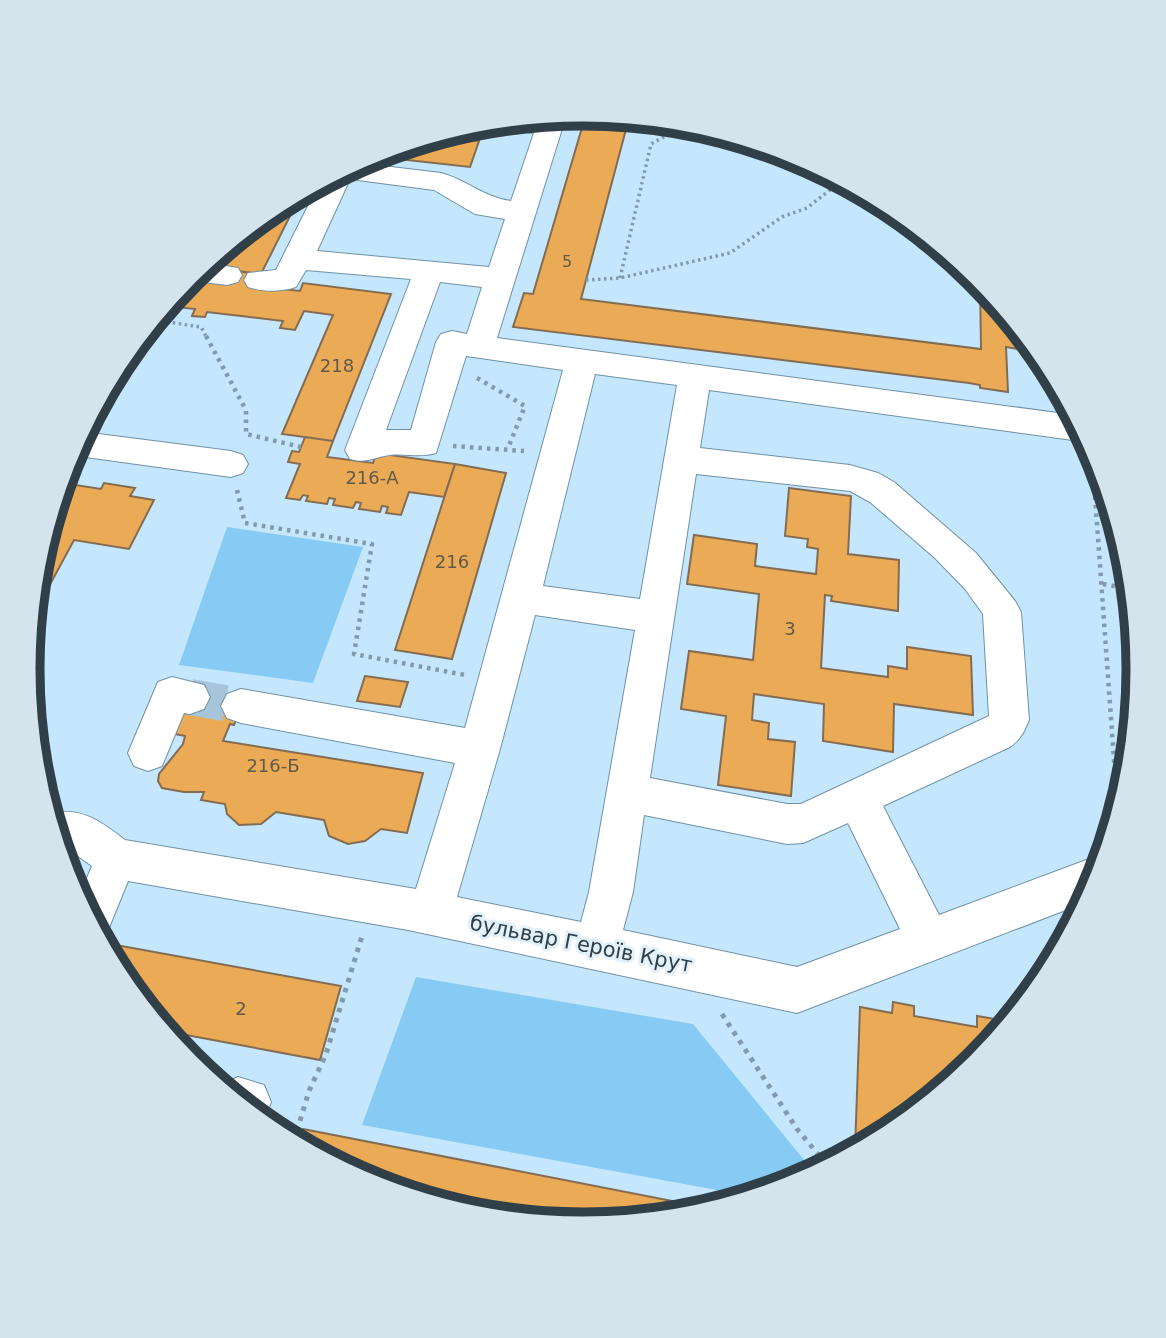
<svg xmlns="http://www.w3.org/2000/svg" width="1166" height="1338" viewBox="0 0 1166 1338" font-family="'DejaVu Sans',sans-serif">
<rect width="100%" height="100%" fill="#c4e7fe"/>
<path fill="#87cbf4" d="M227,527l136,20 -50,136 -134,-18z
M416,977l277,47 121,148 -19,10 -65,20 -13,-12 -355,-65z"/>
<path fill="#ebaa55" stroke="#836c51" stroke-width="2" d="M586,114l43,4 -48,181 400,50 -1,-66 51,61v7l-25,-4 2,45 -28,-4v-3l-11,-2 -456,-56 11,-34 9,1z
M437,136l42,5 -9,26 -99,-11z
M301,194l-40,80 -42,-5 3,-6 -13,-2 66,-54z
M229,270l32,4 -5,12 44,5 3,-8 88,11 -58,147 -51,-7 51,-119 -29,-4 -9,19 -15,-2 3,-7 -76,-9 -2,5 -13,-1 3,-7 -28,-3 23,-29 34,4z
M305,437l28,4 -6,16 46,6 3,-10 79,11 -11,33 -35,-5 -8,23 -15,-2 2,-6 -6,-1 -2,6 -21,-3 2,-6 -5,-1 -3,6 -20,-3 2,-6 -6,-1 -2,6 -21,-3 2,-5 -5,-1 -3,5 -14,-2 14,-34 -12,-2 4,-11 7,1z
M455,464l51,9 -54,186 -57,-9z
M62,483l39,6 3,-6 31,5 -5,8 24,4 -25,49 -55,-9 -41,76 6,-56z
M789,488l62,8 -3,58 51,6 -1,51 -67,-10 1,-5 -7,-1 -4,73 67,9v-11l19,3v-22l64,9 2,59 -79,-11 -1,48 -70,-11 1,-37 -70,-10 -2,26 17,3 -1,16 27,3 -4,54 -73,-11 8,-69 -45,-7 8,-58 64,9 6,-66 -72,-10 7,-49 63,9 -2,22 61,8 2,-25 -11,-2 1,-8 -23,-3z
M365,676l43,6 -8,25 -43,-6z
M193,689l51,8 -10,28 -4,-1 -7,17 200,32 -16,60 -26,-4 -16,12 -17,3 -19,-8 -5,-16 -48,-8 -15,12 -22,1 -12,-11 -2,-10 -24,-4 3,-8h-20l-22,-4 -4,-7 1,-7 24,-30 2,-8 -10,-2z
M34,728l12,2 -10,20z
M105,943l236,43 -21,74 -155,-29 -44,-54z
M893,1002l21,4v10l63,11v-11l24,4v10l-26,32 -84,69 -36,19 5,-143 32,6z
M303,1129l405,79 -17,5 -108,11 -109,-11 -104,-31 -71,-39z"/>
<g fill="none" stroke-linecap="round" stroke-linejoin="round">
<path stroke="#a7c5da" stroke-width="36" stroke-dasharray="36 18" stroke-linecap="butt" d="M190,697l51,9"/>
<g stroke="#7091a5" stroke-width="2">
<path id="minor" d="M566,116l-69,222 576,77 13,24 -6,2 -371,-51 -9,58 150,17 28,8 16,9 82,71 39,48 6,11 8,108c-5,12 -8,19 -19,27l-127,59 56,109 158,-59 6,3 -7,23 -12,21 -287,110 -389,-83 -280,-49 -22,54 -6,3 -21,-41 13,-31 -17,-12 -13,-1 -12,-38c29,-11 54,9 75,25l291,49 39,-126 -214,-40 -14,-5 -6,-12 6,-12 14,-5 224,39 98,-358 -97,-14 -30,97c-16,5 -30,0 -46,2 -16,2 -24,9 -40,4l-5,-9 66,-171 -105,-9 -10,17c-16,5 -32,5 -48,0l-4,-7 4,-7 28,-3 43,-86 39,-21 83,10c26,7 42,24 70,28l23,-68 -38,-5 -3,-5zM350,179l84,11 41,24 30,5 -16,48 -172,-16zM440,282l42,5 -15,47 -15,-3 -11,3 -5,8 -25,88h-25zM595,374l82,11 -37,214 -97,-13zM696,474l154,17 20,11 65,56 30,31 18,25 6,102 -188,88h-14l-137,-26zM535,615l100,15 -46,262 -8,30 -124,-25 43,-148zM644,815l143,29 16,-1 45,-20 52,106 -103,38 -174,-37 10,-38z
M853,187l46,27c-17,5 -41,-6 -50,-21z
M207,263l31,5 4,7 -4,7 -11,3 -39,-5z
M83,432l148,19 12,4 5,9 -5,9 -12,4 -160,-22z
M172,677l32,8 6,12 -6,12 -14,5 -6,-1 -22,53 -14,5 -14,-5 -6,-13 30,-71z
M238,1077l26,8 7,17 -7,20 -44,-36z"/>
</g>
<path stroke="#819bac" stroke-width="3.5" stroke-dasharray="2.5 3.5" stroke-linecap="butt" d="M620,278l31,-134 36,-20
M586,280l34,-2 110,-25 52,-36 25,-9 28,-22
M155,320l46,7 6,11"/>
<path stroke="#819bac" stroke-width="4.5" stroke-dasharray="3.5 5" stroke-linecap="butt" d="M206,336l40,74v24l55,13
M477,378l48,28 -17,42
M453,446l71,5
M1092,454l23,320
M237,490l8,33 127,21 -18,110 111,21
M1103,584l27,5"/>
<path stroke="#819bac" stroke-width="5" stroke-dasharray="4.5 6" stroke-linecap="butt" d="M1115,772l2,41
M722,1014l75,115 30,36
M294,1141l15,-50 17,-37 36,-118"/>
<use href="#minor" fill="#fff" fill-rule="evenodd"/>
</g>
<g text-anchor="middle" stroke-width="6" stroke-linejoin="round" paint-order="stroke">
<g font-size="16" fill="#605a4b">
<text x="567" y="267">5</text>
</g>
<g font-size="18" fill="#605a4b">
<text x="337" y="372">218</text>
<text x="372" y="484">216-А</text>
<text x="452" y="568">216</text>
<text x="790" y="635">3</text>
<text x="273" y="772">216-Б</text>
<text x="241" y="1015">2</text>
</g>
<g font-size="21" fill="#313f48" stroke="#e3f1fa">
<text transform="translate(581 944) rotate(11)" y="7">бульвар Героїв Крут</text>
</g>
</g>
<path d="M0 0H1166V1338H0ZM40 669a543 543 0 1 1 1086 0a543 543 0 1 1-1086 0Z" fill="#d5e3ec" fill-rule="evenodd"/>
<path fill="none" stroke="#313f48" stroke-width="9" d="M40 669a543 543 0 1 1 1086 0a543 543 0 1 1-1086 0Z"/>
</svg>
